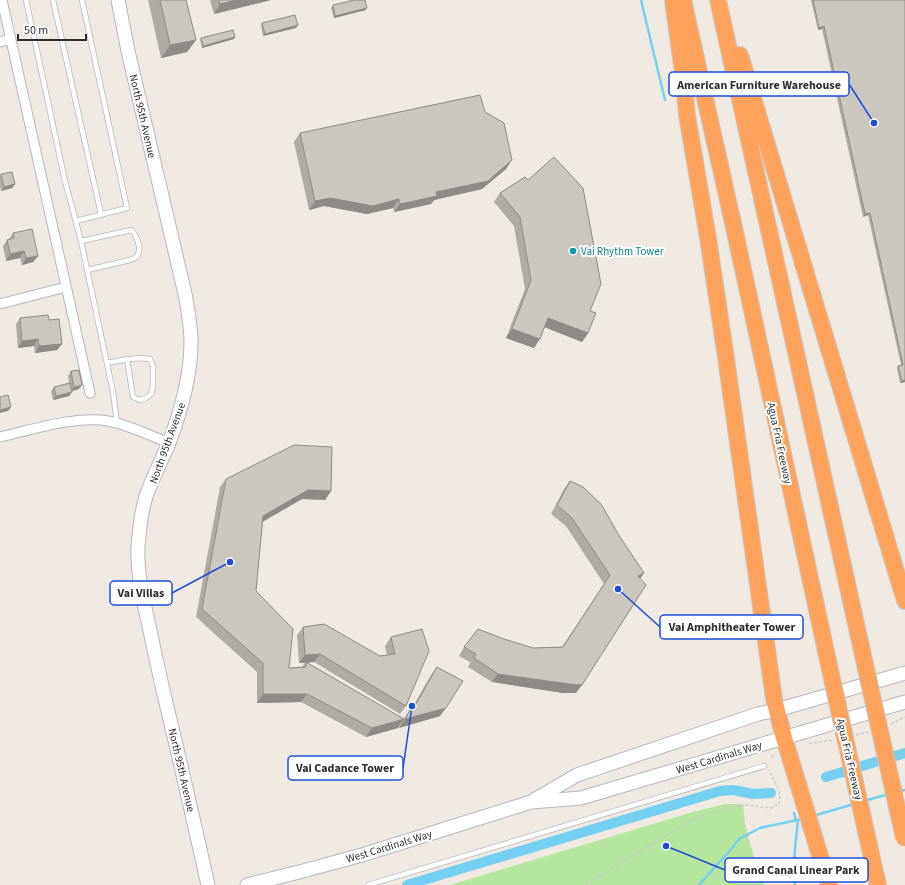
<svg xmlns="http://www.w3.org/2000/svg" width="905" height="885" viewBox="0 0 905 885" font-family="'Source Sans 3',sans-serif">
<rect width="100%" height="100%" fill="#efe9e1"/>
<path fill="#b6e59e" d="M725,804h18l2,20 12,44 7,17h-314l243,-73z"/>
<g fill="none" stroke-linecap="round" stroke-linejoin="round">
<path stroke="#75cff0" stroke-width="2.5" d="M641,0l24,100
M899,791l6,-1
M864,801l25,-7
M794,813l2,7
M813,816l41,-12
M699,885l34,-38 6,-8 21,-11 42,-9
M795,885c-3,-21 1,-44 3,-65"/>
<path stroke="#75cff0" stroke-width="10" d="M826,777l79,-24
M407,885l313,-94 13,-1 20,4 18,-1"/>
<g stroke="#b4b7c1" stroke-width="6">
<path id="lane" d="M26,0l39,181 16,60 32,151 4,31
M53,0l48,214
M76,221l51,-13 -45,-208
M81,241l50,-11c6,5 12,21 5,27 -2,2 -4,2 -6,3l-43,10
M107,363c15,-3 28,-6 43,-4l3,7v21l-2,7 -5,4 -6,2 -7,-3 -6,-38
M368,885l396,-119"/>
</g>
<g stroke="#b4b7c1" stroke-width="11">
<path id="street" d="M2,0l88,393
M0,42l11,-3
M0,304l66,-17
M0,437c31,-7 77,-22 108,-16 21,4 41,14 61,22"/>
</g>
<g stroke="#b4b7c1" stroke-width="15">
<path id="secondary" d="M118,0l10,51 57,243c3,16 6,32 6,48 0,35 -10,69 -22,101 -8,19 -18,37 -24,57 -4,15 -6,32 -7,48 -1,23 4,46 9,69 5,23 10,46 15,69 16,66 31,132 46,199
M534,800l43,-25 181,-61 19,-4 128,-37
M247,885l56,-14 59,-16 169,-53 50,-4 324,-96"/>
</g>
<g stroke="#c9c9c9" stroke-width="18">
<path id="highway" d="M673,0l10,73 4,42 21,123 17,113 49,348 10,39 45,147
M683,0l50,223 99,456
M718,0l148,669
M740,55l165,546
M869,845l9,40"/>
</g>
<path stroke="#c9c9c9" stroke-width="1.5" stroke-dasharray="3 2" stroke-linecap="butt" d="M891,724l14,-7
M856,735l12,-3
M809,743h5l19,-3
M771,757l4,-2
M586,885l56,-35 50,-30 21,-8 26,-6 8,-1 24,3 8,-4c4,-8 -5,-26 -10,-33"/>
<use href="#lane" stroke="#fff" stroke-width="4.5"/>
<use href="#street" stroke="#fff" stroke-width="9"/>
<use href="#secondary" stroke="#fff" stroke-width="13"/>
<use href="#highway" stroke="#ffa35c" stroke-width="16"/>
<g stroke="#c9c9c9" stroke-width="18" stroke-linecap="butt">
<path id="highway-bridge" d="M866,669l38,169
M832,679l37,166"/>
</g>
<use href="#highway-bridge" stroke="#ffa35c" stroke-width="16"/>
</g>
<path fill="#afaba4" d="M148,0h38l10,40 -9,12 -26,6z
M210,0h61l-57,14z
M811,0h94v382l-5,1 -3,-15 1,-2 3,-1 -33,-150 -5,2 -41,-188 -4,1z
M333,5l33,5 -32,8 -3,-10z
M262,23l34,5 -33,8 -2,-11z
M235,37l-1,2 -32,9 -2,-8 1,-2z
M485,112l21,57 -24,20 -48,11 -3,4 -37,8 -1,-4 -26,6 -43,-8 -15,4 -15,-68 6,-9z
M1,174l14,10 -3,4 -11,3 -1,-4v-11z
M525,177l65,134 -2,22 -6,9 -38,-15 -10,21 -28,-10 19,-49 -11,-63 -20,-24 6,-9z
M13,233l25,23 -5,6 -11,3 -2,-7 -14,3 -3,-15 4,-6 2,-1z
M20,318l29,2 13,24 -5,6 -22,3 -1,-7 -16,2 -2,-24z
M71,371l8,18 -7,2 -3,5 -16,4 -2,-9 3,-4 15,-4 -1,-7z
M226,479l105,12 -6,9 -23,-1 -40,23 -6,69 33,77 13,-1 3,-4h-6l-2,-28 6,-8 77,29 7,-1 -2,-9 6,-9 31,-8 -16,77 -6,8 -86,-52 -8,1 98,56 -6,9 -32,9 -65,-35 -44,1v-31l-61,-55 24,-130z
M570,481l50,56 24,36 -4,6 -64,114h-13l-71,-11 -24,-15 2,-5 -11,-6 5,-9 40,-8 29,9 29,-1 42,-63 -38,-58 -15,-12 13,-25z
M437,667l3,49 -41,12 6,-11 6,-9h1l19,-33z"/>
<path fill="#8e8b86" d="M237,0h34l-57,14 6,-10z
M367,8l-1,2 -32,8 1,-2z
M298,25l-2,3 -33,8 2,-2z
M824,26l-2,3 -4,1 1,-2z
M235,37l-1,2 -32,9 1,-2z
M196,40l-9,12 -26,6 9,-13z
M512,160l-6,9 -24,20 -48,11 -3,4 -37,8 6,-8 36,-12z
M15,184l-3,4 -11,3 3,-4z
M330,198l69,1 -6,9 -26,6 -43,-8 -15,4 6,-9z
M870,213l-2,2 -5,2 2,-3z
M24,251l-4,7 -14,3 4,-7z
M38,256l-5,6 -11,3 4,-7z
M548,318l40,15 -6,9 -40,-16z
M512,329l28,10 -6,9 -28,-10z
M38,339l-4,7 -16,2 4,-7z
M62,344l-5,6 -22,3 4,-7z
M905,380v2l-5,1 2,-2z
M82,385l-3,4 -8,2 3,-4z
M72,392l-3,4 -16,4 3,-4z
M11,407l-3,4 -8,2v-3z
M308,490l23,1 -6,9 -23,-1 -45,26 6,-9z
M644,573l-6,8v-5z
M320,654l-6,8 -15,1 6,-8z
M498,674l84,11 -6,8h-13l-71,-11z
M263,694h44l-6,8 -44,1z
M446,708l-6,8 -41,12 6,-9z
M404,719l-6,9 -32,9 6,-9z"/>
<path fill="#cbc7bf" stroke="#8e8b86" d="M160,0h26l10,40 -26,5z
M219,0h18l-17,4z
M354,0h11l2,8 -32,8 -2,-11z
M813,0h92v380l-3,1 -4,-15 5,-1 -33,-152 -5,1 -41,-188 -5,2z
M295,15l3,10 -33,9 -3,-11z
M233,30l2,7 -32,9 -2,-8z
M480,95l5,17 19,11 8,37 -24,21 -52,11 1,4 -37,8 -1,-5 -26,7 -43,-8 -15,3 -15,-68z
M554,157l29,31 18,96 -11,27 6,2 -8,20 -40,-15 -8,21 -28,-10 19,-49 -11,-63 -20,-24 25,-16 3,3z
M12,172l3,12 -11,3 -3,-13z
M32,229l6,27 -12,2 -2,-7 -14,3 -3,-14 7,-2 -1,-5z
M48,315l1,5 10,-1 3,25 -23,2 -1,-7 -16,2 -2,-23z
M79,370l3,15 -8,2 -3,-16z
M70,383l2,9 -16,4 -2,-9z
M8,395l3,12 -11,3v-13z
M294,445l38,2 -1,44 -23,-1 -45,26 -7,75 37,38 -4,39 17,-1v-5l98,57 -32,9 -65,-34h-44v-31l-61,-54 24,-130z
M570,481l13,6 18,17 19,33 24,36 -6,3 8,9 -64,100 -13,-1 -71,-10 -24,-16 2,-4 -12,-7 14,-18 26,10 29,9 30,-1 47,-72 -38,-57 -15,-13z
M324,624l56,32 15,-2 -4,-17 31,-8 7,22 -23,55 -86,-52 -15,1 -2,-28z
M437,667l26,14 -17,27 -41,11 6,-11 2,1z"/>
<circle fill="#0f9aa8" stroke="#fff" stroke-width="1.5" cx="573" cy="251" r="4"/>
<g text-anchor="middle" stroke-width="4" stroke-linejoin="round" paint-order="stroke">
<g font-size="11" fill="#2e2e2e" stroke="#fff">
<text transform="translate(143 116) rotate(77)" y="4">North 95th Avenue</text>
<text transform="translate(167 443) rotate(-70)" y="4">North 95th Avenue</text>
<text transform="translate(780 443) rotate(78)" y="4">Agua Fria Freeway</text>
<text transform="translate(719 757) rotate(-17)" y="4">West Cardinals Way</text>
<text transform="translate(850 759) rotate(77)" y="4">Agua Fria Freeway</text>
<text transform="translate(182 770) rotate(77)" y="4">North 95th Avenue</text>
<text transform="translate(389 846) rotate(-17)" y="4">West Cardinals Way</text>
</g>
<g font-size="11" fill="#0d838f" stroke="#fff" text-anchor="start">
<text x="581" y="255">Vai Rhythm Tower</text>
</g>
</g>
<path fill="none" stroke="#1d4ed8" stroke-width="1.5" d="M874 123L849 84M230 562L172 593M618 589L660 627M412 706L403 768M666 846L725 870"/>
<g fill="#1d4ed8" stroke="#fff" stroke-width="1.5">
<circle cx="874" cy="123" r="4"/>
<circle cx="230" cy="562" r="4"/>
<circle cx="618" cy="589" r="4"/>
<circle cx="412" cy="706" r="4"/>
<circle cx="666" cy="846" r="4"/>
</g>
<g fill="#fff" stroke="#1d4ed8" stroke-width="1.5">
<rect x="669" y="72" width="180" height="24" rx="4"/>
<rect x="110" y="581" width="62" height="24" rx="4"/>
<rect x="660" y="615" width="143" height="24" rx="4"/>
<rect x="288" y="756" width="115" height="24" rx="4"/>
<rect x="725" y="858" width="143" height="24" rx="4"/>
</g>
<g font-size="12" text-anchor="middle" font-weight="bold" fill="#2e2e2e">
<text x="759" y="89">American Furniture Warehouse</text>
<text x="141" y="597">Vai Villas</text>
<text x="732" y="631">Vai Amphitheater Tower</text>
<text x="345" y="772">Vai Cadance Tower</text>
<text x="796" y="874">Grand Canal Linear Park</text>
</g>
<path d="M18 34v6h68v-6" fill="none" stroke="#2e2e2e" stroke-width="2"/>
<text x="24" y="34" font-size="12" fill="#2e2e2e" stroke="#ffffff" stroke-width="3" paint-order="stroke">50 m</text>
</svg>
